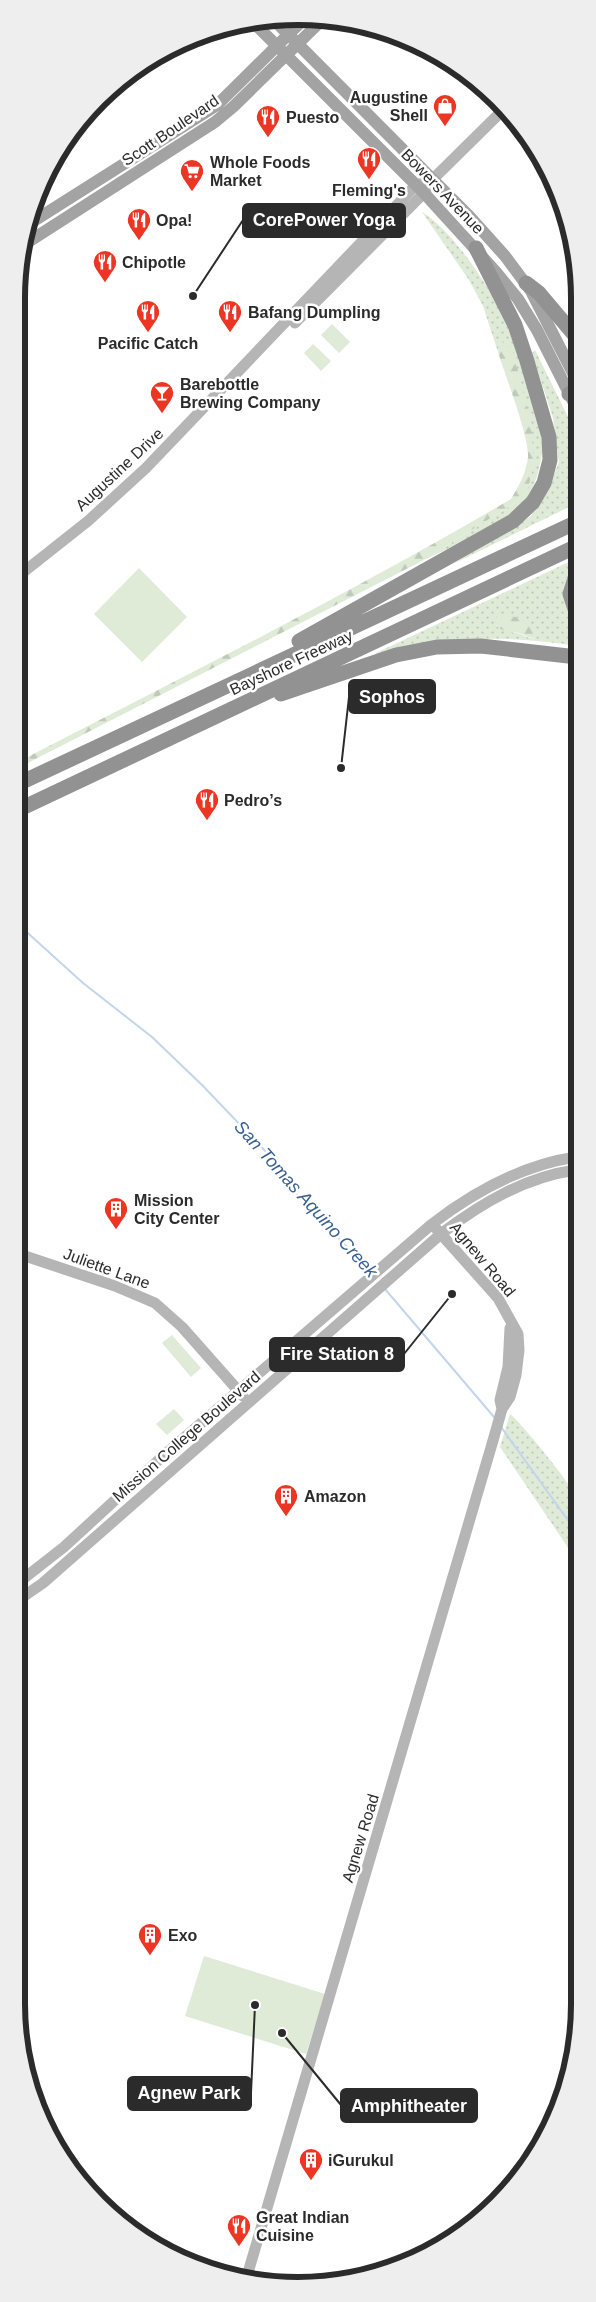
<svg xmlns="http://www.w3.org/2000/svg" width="596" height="2302" viewBox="0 0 596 2302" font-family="Arial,sans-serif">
<defs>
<pattern id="grass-dots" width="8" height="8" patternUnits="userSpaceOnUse" patternTransform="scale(1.25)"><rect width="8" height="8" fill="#dfead7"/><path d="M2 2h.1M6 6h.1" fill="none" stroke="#c0c9b9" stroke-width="1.8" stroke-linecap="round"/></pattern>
<pattern id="forest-firs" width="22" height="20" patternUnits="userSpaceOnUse" patternTransform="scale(1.25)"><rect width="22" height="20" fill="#dfead7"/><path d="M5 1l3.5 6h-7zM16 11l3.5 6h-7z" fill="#c0c9b9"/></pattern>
</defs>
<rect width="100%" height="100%" fill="#fff"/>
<path fill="url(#grass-dots)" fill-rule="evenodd" d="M422,212c33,20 75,85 89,121 8,22 15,46 21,69 3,12 8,24 10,36 2,18 -5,44 -14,59 -19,28 -75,49 -106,64l96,-60 16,-38 -34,-122 -2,11 -15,-46 -14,-26z
M535,350l42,85v68l-126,62 79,-48 17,-25 12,-30 -6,-44 -21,-65z
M573,560l4,6 -9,44 9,14v22c-49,-8 -100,-10 -149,-3 -17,3 -35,9 -52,13v-3zM495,624l41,14c-7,1 -9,-1 -15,-4 -12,-4 -15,1 -26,-10z
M510,1414c7,4 64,73 65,82 3,20 0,42 0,62l-75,-111z"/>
<path fill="url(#forest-firs)" d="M500,340l13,11 18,74 3,39 -6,24 -10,13 -96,60 -402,206v-6c165,-85 331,-168 491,-262 8,-13 15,-26 17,-42 1,-21 -23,-82 -30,-105z
M498,614l24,4 19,16c-9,8 -12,2 -22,-1 -13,-3 -11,3 -24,-9z"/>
<path fill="#dfead7" d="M332,324l18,18 -11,11 -18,-18z
M313,344l18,17 -10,10 -17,-18z
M139,568l48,49 -45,45 -48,-48z
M172,1335l29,33 -10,9 -29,-34z
M174,1409l10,11 -17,15 -11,-11z
M204,1956l121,38 -19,60 -121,-38z"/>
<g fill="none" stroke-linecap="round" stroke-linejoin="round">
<path stroke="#c2d5ec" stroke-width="2" d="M20,926l63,57 69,54 51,49 67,70 27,39 74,77
M385,1289l109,128
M501,1427l74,103"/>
<path stroke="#b5b5b5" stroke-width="11" d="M295,323l129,-130 8,-13 73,-72
M21,574l67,-53 58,-53 270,-283 16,-5
M19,1254l96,32 40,17 27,24 61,69
M502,1409l-2,-9 8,-33 2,-39
M18,1583l46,-36 98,-90 270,-233c43,-33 90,-59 144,-67
M17,1601l26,-18 399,-350c40,-30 83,-56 134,-63
M247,2276l245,-832 10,-35 8,-12 6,-22 3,-25 -1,-16 -20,-36 -66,-74"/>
<path stroke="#a3a3a3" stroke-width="12" d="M253,22l171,171 72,79 22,27 19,31 40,79
M276,22l194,195 35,39 26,35 46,90
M29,224l188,-119 84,-83
M22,246l193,-124 18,-15 87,-85"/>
<path stroke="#929292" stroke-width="15" d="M526,283l13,10 38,45
M569,394l8,-5
M577,615l-7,-21 7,-22
M299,641l214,-120 20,-19 11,-19 6,-23 -1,-23 -22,-76 -12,-36 -39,-77
M281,694l115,-39 41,-8 44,-1 96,11
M20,783l557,-261
M20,809l557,-263"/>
</g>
<defs>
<g id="shop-pin" transform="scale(1.25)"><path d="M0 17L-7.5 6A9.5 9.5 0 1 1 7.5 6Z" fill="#ed3523" stroke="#fff"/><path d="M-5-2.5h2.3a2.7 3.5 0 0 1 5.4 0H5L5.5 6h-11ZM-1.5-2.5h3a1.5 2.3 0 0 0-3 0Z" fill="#fff"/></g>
<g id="restaurant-pin" transform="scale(1.25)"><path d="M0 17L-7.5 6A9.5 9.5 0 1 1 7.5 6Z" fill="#ed3523" stroke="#fff"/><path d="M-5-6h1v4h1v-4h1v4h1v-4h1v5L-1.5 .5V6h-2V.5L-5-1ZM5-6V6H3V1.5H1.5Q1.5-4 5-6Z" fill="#fff"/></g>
<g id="supermarket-pin" transform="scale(1.25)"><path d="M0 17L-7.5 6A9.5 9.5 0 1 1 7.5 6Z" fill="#ed3523" stroke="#fff"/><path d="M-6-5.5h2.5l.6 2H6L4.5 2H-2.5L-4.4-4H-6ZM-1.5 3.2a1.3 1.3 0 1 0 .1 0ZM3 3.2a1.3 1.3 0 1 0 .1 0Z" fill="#fff"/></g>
<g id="bar-pin" transform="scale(1.25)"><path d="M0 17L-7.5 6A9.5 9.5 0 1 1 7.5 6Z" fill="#ed3523" stroke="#fff"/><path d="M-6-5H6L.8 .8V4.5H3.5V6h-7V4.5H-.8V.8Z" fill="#fff"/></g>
<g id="building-pin" transform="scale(1.25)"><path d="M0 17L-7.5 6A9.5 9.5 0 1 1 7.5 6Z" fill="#ed3523" stroke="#fff"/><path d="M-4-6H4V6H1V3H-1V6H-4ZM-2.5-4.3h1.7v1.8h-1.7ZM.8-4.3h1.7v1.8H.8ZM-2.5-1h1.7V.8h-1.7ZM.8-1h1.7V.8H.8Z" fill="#fff"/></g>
</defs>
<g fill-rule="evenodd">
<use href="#shop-pin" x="445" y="106"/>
<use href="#restaurant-pin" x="268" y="117"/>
<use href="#restaurant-pin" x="369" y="159"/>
<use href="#supermarket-pin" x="192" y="171"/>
<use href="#restaurant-pin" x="139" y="220"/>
<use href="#restaurant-pin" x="105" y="262"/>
<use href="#restaurant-pin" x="148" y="312"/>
<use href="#restaurant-pin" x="230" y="312"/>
<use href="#bar-pin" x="162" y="393"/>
<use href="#restaurant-pin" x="207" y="800"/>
<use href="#building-pin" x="116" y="1209"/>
<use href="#building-pin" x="286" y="1496"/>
<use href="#building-pin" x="150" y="1935"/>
<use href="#building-pin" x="311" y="2160"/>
<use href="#restaurant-pin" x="239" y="2226"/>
</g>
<g text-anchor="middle" stroke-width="5" stroke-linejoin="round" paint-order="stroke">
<g font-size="16" font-weight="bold" fill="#2b2b2b" stroke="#fff" text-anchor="start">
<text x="428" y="103" text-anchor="end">Augustine<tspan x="428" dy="18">Shell</tspan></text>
<text x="286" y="123">Puesto</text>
<text x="210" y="168">Whole Foods<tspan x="210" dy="18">Market</tspan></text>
<text x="369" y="196" text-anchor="middle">Fleming's</text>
<text x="156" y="226">Opa!</text>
<text x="122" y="268">Chipotle</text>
<text x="248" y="318">Bafang Dumpling</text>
<text x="148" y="349" text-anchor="middle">Pacific Catch</text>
<text x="180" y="390">Barebottle<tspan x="180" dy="18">Brewing Company</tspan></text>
<text x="224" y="806">Pedro’s</text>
<text x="134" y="1206">Mission<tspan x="134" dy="18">City Center</tspan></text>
<text x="304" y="1502">Amazon</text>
<text x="168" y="1941">Exo</text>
<text x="328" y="2166">iGurukul</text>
<text x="256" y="2223">Great Indian<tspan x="256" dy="18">Cuisine</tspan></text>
</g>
<g font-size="16" fill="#2b2b2b" stroke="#fff">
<text transform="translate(170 130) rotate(-34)" y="6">Scott Boulevard</text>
<text transform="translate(443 191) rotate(46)" y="6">Bowers Avenue</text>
<text transform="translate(119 469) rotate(-43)" y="6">Augustine Drive</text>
<text transform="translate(291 662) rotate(-25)" y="6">Bayshore Freeway</text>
<text transform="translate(483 1259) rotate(50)" y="6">Agnew Road</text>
<text transform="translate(107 1268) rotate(20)" y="6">Juliette Lane</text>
<text transform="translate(186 1436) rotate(-41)" y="6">Mission College Boulevard</text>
<text transform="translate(360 1838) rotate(-73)" y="6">Agnew Road</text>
</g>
<g font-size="18" font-style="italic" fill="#375f90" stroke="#fff">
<text transform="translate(306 1199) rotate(48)" y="6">San Tomas Aquino Creek</text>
</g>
</g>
<path d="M0 0H596V2302H0ZM298 25H298A273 273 0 0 1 571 298V2004A273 273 0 0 1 298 2277H298A273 273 0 0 1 25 2004V298A273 273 0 0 1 298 25Z" fill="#eee" fill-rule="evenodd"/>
<path fill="none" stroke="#2b2b2b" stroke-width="6" d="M298 25H298A273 273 0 0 1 571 298V2004A273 273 0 0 1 298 2277H298A273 273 0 0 1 25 2004V298A273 273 0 0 1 298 25Z"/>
<path fill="none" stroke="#2b2b2b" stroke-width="2" d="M193 296L243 220M341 768L349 697M452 1294L404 1354M255 2005L251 2093M282 2033L341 2105"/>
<g fill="#2b2b2b" stroke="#fff" stroke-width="2">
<circle cx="193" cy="296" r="5"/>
<circle cx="341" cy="768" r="5"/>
<circle cx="452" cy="1294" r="5"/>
<circle cx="255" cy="2005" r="5"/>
<circle cx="282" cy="2033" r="5"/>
</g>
<g fill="#2b2b2b" stroke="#2b2b2b" stroke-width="2">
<rect x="243" y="204" width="162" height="33" rx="5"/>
<rect x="349" y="680" width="86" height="33" rx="5"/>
<rect x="270" y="1338" width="134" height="33" rx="5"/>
<rect x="128" y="2077" width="123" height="33" rx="5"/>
<rect x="341" y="2089" width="136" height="33" rx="5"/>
</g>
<g font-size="18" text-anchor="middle" font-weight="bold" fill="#fff">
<text x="324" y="226">CorePower Yoga</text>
<text x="392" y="703">Sophos</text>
<text x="337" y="1360">Fire Station 8</text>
<text x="189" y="2099">Agnew Park</text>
<text x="409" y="2112">Amphitheater</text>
</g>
</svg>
